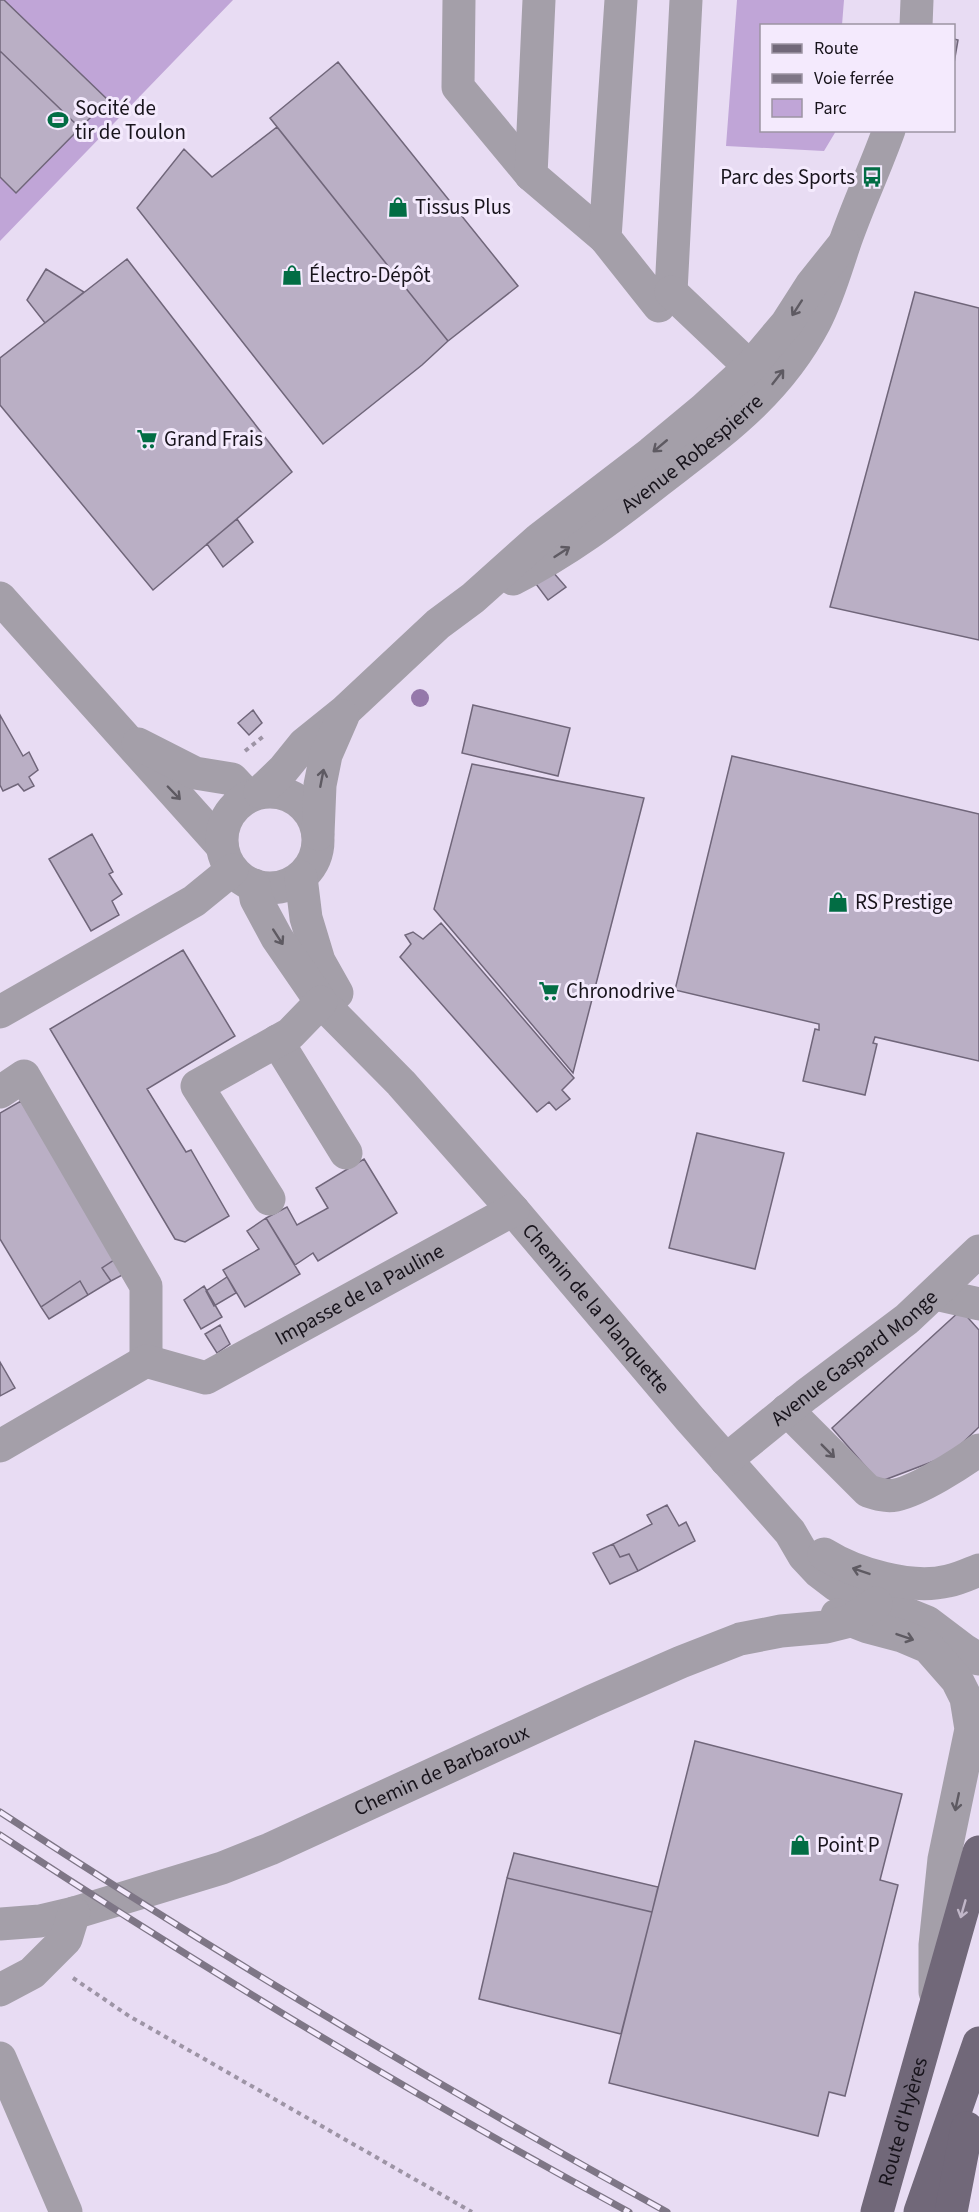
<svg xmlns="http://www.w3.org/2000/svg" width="979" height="2212" viewBox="0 0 979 2212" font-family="'Source Sans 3',sans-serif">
<rect width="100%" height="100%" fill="#e8dcf3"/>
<path fill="#c0a5d7" d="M0,0h233l-233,241z
M737,0h107l-2,25 -80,1v104l74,1 -12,20 -98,-5z"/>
<path fill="#baafc5" stroke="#70667a" stroke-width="1.5" d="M0,0h4l104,100 -28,28 -80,-77z
M954,39l4,1 -4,23z
M0,51l80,77 -64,65 -16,-16z
M338,62l180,224 -70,55 -178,-223z
M277,127l171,214 -26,24 -99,79 -186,-236 47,-59 28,28z
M127,259l165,213 -139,118 -153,-185v-47z
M46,269l38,23 -39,31 -18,-23z
M915,292l64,16v332l-149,-33z
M237,519l16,23 -30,25 -16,-23z
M552,571l14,16 -18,13 -12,-16z
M473,705l97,23 -12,48 -96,-23z
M253,710l9,13 -13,12 -11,-12z
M0,715l23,41 6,-4 9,18 -9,7 5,9 -10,5 -6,-7 -15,7 -3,-6z
M732,756l247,58v247l-104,-24 -2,6 4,1 -12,51 -62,-14 12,-52 4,1v-6l-144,-34z
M472,764l172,34 -71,275 -139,-164z
M92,834l21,38 -4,2 13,20 -10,7 7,14 -28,16 -42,-72z
M441,923l133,155 -12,12 8,9 -14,11 -7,-8 -12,10 -137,-155 11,-13 -6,-9 8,-3 10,7z
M183,950l52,86 -88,53 39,63 5,-2 38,66 -44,26 -10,-3 -125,-210z
M21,1101l96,157 -15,10 9,13 -23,14 -8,-14 -39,26 -41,-68v-126z
M697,1133l87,20 -29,116 -86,-21z
M364,1159l33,54 -79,48 -5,-8 -18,12 -29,-47 21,-11 10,18 31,-17 -12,-20z
M266,1218l34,56 -55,33 -22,-37 36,-21 -12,-18z
M117,1258l9,15 -15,8 -9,-13z
M227,1277l9,16 -22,13 -8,-15z
M80,1281l8,14 -39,24 -8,-12z
M204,1286l18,31 -21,12 -17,-29z
M961,1310l18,20v97l-29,28 -71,27 -47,-54z
M220,1325l10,19 -13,9 -12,-19z
M0,1362l15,26 -15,8z
M667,1505l12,21 7,-4 9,19 -57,30 -9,-17 -9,3 -7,-13 39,-20 -5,-9z
M613,1544l7,13 9,-3 9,17 -28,13 -17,-31z
M695,1741l207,53 -22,86 18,5 -53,211 -16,-4 -11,44 -209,-53z
M514,1853l144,34 -6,25 -145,-34z
M507,1878l145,34 -31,122 -142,-35z"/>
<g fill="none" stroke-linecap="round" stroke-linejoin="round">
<path stroke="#9d94a5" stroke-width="4" stroke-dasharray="4.5 4.5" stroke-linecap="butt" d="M245,751l20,-16
M73,1978l56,38 343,196"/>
<g stroke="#a49fa9" stroke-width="33">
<path d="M459,0l-1,87 73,88"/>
<path d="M539,0l-8,175 74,63"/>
<path d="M621,0l-16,238 54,68 12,-14 15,-292"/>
<path d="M916,26l1,-26"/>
<path d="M671,292l79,75"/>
<path id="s1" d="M513,579c54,-27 100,-62 147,-99 62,-48 117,-86 155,-158 13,-25 20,-50 29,-77 13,-38 31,-76 45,-115"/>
<path d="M0,598l222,248"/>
<path d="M138,744l57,29 37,6 16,17"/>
<circle cx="270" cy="840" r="48"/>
<path d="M260,792l23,-22 21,-26 41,-33 93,-87 35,-26 66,-59 112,-86 53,-44 46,-42 37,-44 25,-39 32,-40"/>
<path d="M318,834l2,-49 6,-30 17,-39"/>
<path d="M301,877l5,41 13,43 18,32"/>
<path id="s2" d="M254,885l2,14 21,39 44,64 80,81 112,127 177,209 100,113 14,24 15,16 17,13 91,37 37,28 15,9"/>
<path d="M0,1012l194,-111 38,-31"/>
<path d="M277,1041l69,112"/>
<path d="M0,1092l24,-16 122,210v75"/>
<path d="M269,1199l-72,-113 93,-52 31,-32"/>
<path d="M935,1294l44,10"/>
<path d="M787,1410l81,81c9,3 18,6 28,4 23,-5 64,-31 83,-45"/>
<path id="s3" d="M0,1446l146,-85 60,17 307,-168"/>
<path id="s4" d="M726,1460l80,-65 101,-76 72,-68"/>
<path d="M824,1554c32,20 87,36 124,27 11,-2 21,-7 31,-11"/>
<path d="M837,1615l31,12 34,9 26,11 29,33 9,18 5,31 -27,130 -9,86v47"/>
<path id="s5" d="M0,1924l40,-3 34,-8 148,-45 48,-19 322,-148 89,-39 59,-23 41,-8 45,-4 24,-6 26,-18"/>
<path d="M0,1990l32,-17 34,-34 8,-26"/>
<path d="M0,2058l66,154"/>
</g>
<g stroke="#716879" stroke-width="33">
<path id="s6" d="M877,2212l102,-360"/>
<path d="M920,2212l59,-169"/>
<path d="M951,2212l16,-84"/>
</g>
<g stroke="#7e7686" stroke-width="7">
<path id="rail" d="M0,1812c217,142 440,275 667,400
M0,1835c204,134 414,261 629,377"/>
</g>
<use href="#rail" stroke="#f4eafd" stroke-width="4.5" stroke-dasharray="14" stroke-linecap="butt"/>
</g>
<circle fill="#9578aa" cx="420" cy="698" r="9"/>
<defs><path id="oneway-shaft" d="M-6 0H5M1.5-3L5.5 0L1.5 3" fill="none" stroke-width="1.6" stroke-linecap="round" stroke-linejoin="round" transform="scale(1.5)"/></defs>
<g stroke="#5e5a62">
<use href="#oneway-shaft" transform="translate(797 308) rotate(123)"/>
<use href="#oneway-shaft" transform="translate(778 377) rotate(-52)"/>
<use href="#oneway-shaft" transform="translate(660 446) rotate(140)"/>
<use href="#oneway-shaft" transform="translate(562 552) rotate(-33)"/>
<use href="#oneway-shaft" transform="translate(322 778) rotate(-79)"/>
<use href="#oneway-shaft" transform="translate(174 793) rotate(46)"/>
<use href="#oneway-shaft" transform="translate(278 937) rotate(57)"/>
<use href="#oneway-shaft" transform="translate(828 1451) rotate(45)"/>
<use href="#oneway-shaft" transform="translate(861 1571) rotate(-161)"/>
<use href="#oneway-shaft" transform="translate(905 1637) rotate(19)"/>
<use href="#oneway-shaft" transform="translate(957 1802) rotate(102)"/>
</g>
<use stroke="#c0b6c8" href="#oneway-shaft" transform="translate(963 1909) rotate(106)"/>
<defs>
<g id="stadium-bare" transform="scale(1.62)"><path d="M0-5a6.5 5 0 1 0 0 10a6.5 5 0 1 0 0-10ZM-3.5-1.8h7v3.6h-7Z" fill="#026d44" stroke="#f4eafd" stroke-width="2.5" paint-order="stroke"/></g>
<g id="bus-bare" transform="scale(1.62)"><path d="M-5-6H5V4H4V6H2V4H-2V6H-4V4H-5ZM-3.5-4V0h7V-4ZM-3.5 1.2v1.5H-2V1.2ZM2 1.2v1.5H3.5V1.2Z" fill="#026d44" stroke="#f4eafd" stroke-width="2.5" paint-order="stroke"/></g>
<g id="shop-bare" transform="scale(1.62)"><path d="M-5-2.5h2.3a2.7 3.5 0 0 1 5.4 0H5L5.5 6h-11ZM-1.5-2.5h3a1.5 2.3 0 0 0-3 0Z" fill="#026d44" stroke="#f4eafd" stroke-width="2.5" paint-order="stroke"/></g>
<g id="supermarket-bare" transform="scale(1.62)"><path d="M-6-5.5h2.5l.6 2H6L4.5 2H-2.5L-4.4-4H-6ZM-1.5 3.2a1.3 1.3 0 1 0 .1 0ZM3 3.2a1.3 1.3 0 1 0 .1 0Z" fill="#026d44" stroke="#f4eafd" stroke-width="2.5" paint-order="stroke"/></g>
</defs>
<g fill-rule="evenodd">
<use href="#stadium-bare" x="58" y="120"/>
<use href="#bus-bare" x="872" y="177"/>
<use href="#shop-bare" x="398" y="207"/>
<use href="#shop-bare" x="292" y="275"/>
<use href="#supermarket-bare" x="147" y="439"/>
<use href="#shop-bare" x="838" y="902"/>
<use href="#supermarket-bare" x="549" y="991"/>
<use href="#shop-bare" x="800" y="1845"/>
</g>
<g text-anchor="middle" stroke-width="6" stroke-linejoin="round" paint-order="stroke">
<g font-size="21" fill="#18141c" stroke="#f4eafd" text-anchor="start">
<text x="75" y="115">Socité de<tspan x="75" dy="24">tir de Toulon</tspan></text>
<text x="855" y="184" text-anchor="end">Parc des Sports</text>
<text x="415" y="214">Tissus Plus</text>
<text x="309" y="282">Électro-Dépôt</text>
<text x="164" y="446">Grand Frais</text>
<text x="855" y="909">RS Prestige</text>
<text x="566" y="998">Chronodrive</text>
<text x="817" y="1852">Point P</text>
</g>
<g font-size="21" fill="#18141c" stroke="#f4eafd">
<text dy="7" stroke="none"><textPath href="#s1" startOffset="219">Avenue Robespierre</textPath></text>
<text dy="7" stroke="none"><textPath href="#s3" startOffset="406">Impasse de la Pauline</textPath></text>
<text dy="7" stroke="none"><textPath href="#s2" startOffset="548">Chemin de la Planquette</textPath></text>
<text dy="7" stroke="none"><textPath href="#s4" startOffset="164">Avenue Gaspard Monge</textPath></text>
<text dy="7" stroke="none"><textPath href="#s5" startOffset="470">Chemin de Barbaroux</textPath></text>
<text dy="7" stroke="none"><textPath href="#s6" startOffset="94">Route d'Hyères</textPath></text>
</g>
</g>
<rect x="760" y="24" width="195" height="108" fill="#f4eafd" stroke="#9c94a3" stroke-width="1.5"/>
<rect x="772" y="44" width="30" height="9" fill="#716879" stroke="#9c94a3" stroke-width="1.5"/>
<text x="814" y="54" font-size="18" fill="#18141c">Route</text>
<rect x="772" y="74" width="30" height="9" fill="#7e7686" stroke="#9c94a3" stroke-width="1.5"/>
<text x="814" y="84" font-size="18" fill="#18141c">Voie ferrée</text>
<rect x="772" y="99" width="30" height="18" fill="#c0a5d7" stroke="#9c94a3" stroke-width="1.5"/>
<text x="814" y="114" font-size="18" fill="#18141c">Parc</text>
</svg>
